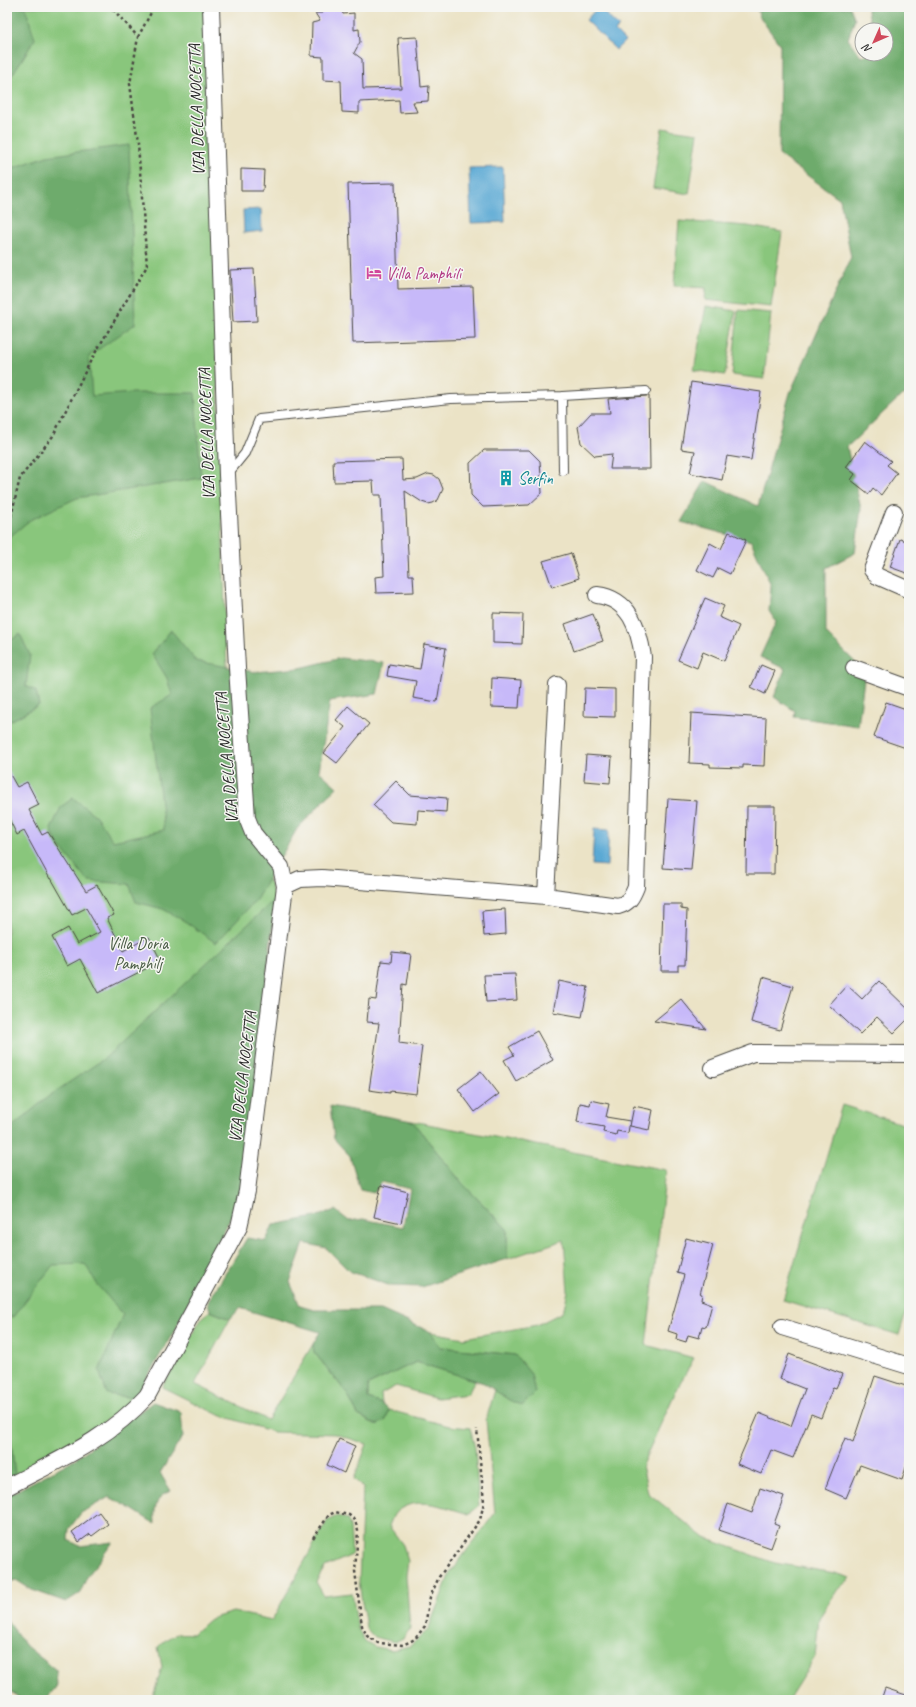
<svg xmlns="http://www.w3.org/2000/svg" width="916" height="1707" viewBox="0 0 916 1707" font-family="Caveat,sans-serif">
<rect width="100%" height="100%" fill="#f6f6f2"/>
<filter id="ink" filterUnits="userSpaceOnUse"><feTurbulence type="fractalNoise" baseFrequency=".025" numOctaves="2"/><feDisplacementMap in="SourceGraphic" scale="8" xChannelSelector="R" yChannelSelector="G"/><feConvolveMatrix kernelMatrix="1 2 1 2 8 2 1 2 1" color-interpolation-filters="sRGB"/></filter>
<filter id="wash" filterUnits="userSpaceOnUse"><feTurbulence type="fractalNoise" baseFrequency=".012" numOctaves="4" result="noise"/><feDisplacementMap in="SourceGraphic" scale="16" xChannelSelector="R" yChannelSelector="G"/><feGaussianBlur stdDeviation="0.9" result="paint"/><feColorMatrix in="noise" values="0 0 0 0 0 0 0 0 0 0 0 0 0 0 0 0 0 1.4 0 .05"/><feComposite in="paint" operator="in"/></filter>
<g filter="url(#wash)">
<rect width="100%" height="100%" fill="#ebe3c6"/>
<path fill="#89c67c" stroke="#5a7854" d="M7,7h200l19,640 11,216 30,11 8,25 -18,188 -122,311 -65,50 -63,31z
M662,128l36,5 -9,61 -36,-6z
M679,221l69,5 34,6 -11,75 -66,-7 1,-12 -32,-2z
M706,306l30,5 -11,64 -31,-5z
M738,310l33,3 -7,66 -32,-4z
M842,1105l67,21v176l-10,33 -116,-35z
M412,1121l254,49 -20,175 48,13 -19,35 -33,72 6,28 57,45 70,25 60,10 16,5 -13,11 -19,29 -4,39 -27,43h-640l5,-3 9,-30 -4,-20c12,-12 18,-15 35,-13l17,-15 23,-7 39,8 55,-99 10,-5 10,3 3,7 2,29 -27,12 -9,15 8,14 28,-3 6,36 7,12 10,6 17,3 18,-4 18,-16 22,-57 45,-60 -9,-93 9,-30 14,10 6,-45 -75,-8 -9,-15 33,6 73,-13 26,-13 5,-21 -4,-51 -57,19v-30l-45,-46z
M210,1311l20,8 -35,65 73,36 45,-76 1,8 32,40 12,23 18,10 10,-5 3,-10 60,16 21,2 5,20 4,58 -10,8c-23,-6 -52,-20 -73,-2 -3,3 -5,9 -7,14l14,19 5,16 -2,15 4,53 -7,9 -8,4 -21,-5 -8,-9 -7,-46 4,-94 -9,-9 13,-35 -32,-10 -61,-2 -55,-17 -57,-28 40,-70z
M416,1362l59,18 -7,14 -31,4 -41,-12 -15,8 1,10 -14,-5v-14z"/>
<path fill="#6eab6c" stroke="#4c6b4c" d="M7,7h18l10,32 -28,44z
M757,7h93l5,12 -7,20 13,18 6,-3h19v-24h-14l-5,-23h42v387l-7,1 -55,52 14,62 -6,44 -29,15v65l39,39 -7,54 -64,-9 1,-6 -21,-14 11,-28 -25,-12 16,-35 -7,-11 2,-25 -20,-45 -70,-19 24,-41 53,25 32,-113 61,-136 -11,-58 -61,-44 1,-110 -21,-29z
M129,145l6,179 -46,32 3,40 41,-3h62l6,85 -124,20 -47,22 -23,19v-369l40,-14z
M171,630l25,31 59,11 45,-4 41,-10 43,5 -7,31 -47,7 -11,70 18,16 -40,42 -41,71 -40,43 -30,-21 -23,-13 -27,-7 -7,-18 -41,-3 -31,-38 -6,-14 10,-22 12,-9 23,18 17,25 51,-11 -14,-122 22,-13 -5,-17 -15,-24z
M20,634l10,21 -4,31 10,5 3,14 -32,18v-80z
M275,899l-32,293 -66,134 -42,72 -28,-4 -8,-23 24,-57 -24,-27 -14,-23 -32,1 -40,52h-6v-186l42,-35 56,-38z
M330,1106l82,15 50,62 45,46v30l-85,28 -31,-1 -42,-15 -23,-23 -22,-5 -14,39 10,24 14,4h67l50,22 9,15 75,8 16,19 4,19 -13,13 -13,-6 -25,-17 -68,-21 -48,23v14l14,5 7,6 -3,10 -9,5 -19,-10 -12,-23 -32,-40 -1,-8 7,-12 -80,-24 -10,11 -20,-8 -2,-9 39,-64 19,3 7,-16 42,-8 20,-7 14,11 14,-2 40,8 7,-38 -28,-7 -8,11 -14,-3 -10,-34 -16,-17z
M153,1402l28,10 2,24 -23,37 11,18c-16,5 -17,18 -16,33l-28,-18 -18,-9 -28,16 -12,16 -1,11 12,6 33,-4 -26,35 -7,16 -14,9 -34,-12 -16,-10 -9,3v-87l68,-37z
M7,1405l8,70 -8,4z
M7,1620l19,26 30,24 1,16 -12,14h-24l-14,-12z"/>
<path fill="#5aa9d4" stroke="#426a80" d="M598,7l21,20 -4,4 10,10 -9,9 -30,-30z
M503,167l2,55 -34,1 -2,-55z
M261,209l1,22 -18,2 -1,-23z
M594,829l15,1 -2,36 -15,-1z"/>
<g id="blocks">
<path fill="#c7b9f9" d="M322,7l19,2 2,5 11,-1v17l5,-1 1,13 -6,11 8,6 1,30 38,-1 -3,-50 19,-1 4,50 8,-1 -1,15 -15,1 4,10 -17,1 -1,-13 -40,2v11l-17,-1 -1,-31 -18,-1v-23l-12,-1 1,-33 8,-2 -5,-8h8z
M241,169l23,1 -1,21h-22z
M395,183l3,106 75,-2 2,52 -122,4 -5,-159z
M254,269l3,52 -24,1 -3,-52z
M691,382l70,10 -10,68 -24,-4 -5,24 -32,-7 5,-22 -14,-2z
M646,396h3l1,73h-40l2,-15 -17,2 -14,-13 -3,-16 13,-14h19l-2,-14z
M865,441l26,20 -4,4 10,8 -16,22 -8,-7 -4,6 -18,-14 4,-6 -9,-7z
M484,450h45l11,11 2,32 -13,12 -46,2 -12,-12 -1,-32z
M402,459l1,21 14,-1 11,-5 6,1 5,4 4,10 -5,11 -5,3 -5,1 -6,-2 -17,-11 4,84h4l1,17 -38,1 -1,-16 9,-1 -3,-81h-7l-1,-14 -39,1 -1,-21z
M729,532l17,8 -16,34 -12,-6 -5,10 -16,-8 13,-27 11,6z
M900,539l9,3v32l-19,-7z
M571,553l8,25 -27,9 -9,-26z
M705,598l19,8 -5,11 20,9 -15,35 -21,-9 -6,16 -19,-8z
M493,613l30,1 -1,30 -29,-1z
M593,614l10,27 -29,10 -9,-27z
M424,644l22,4 -9,54 -24,-4 3,-17 -29,-5 2,-12 31,5z
M761,665l14,6 -10,23 -14,-7z
M492,678l29,2 -2,28 -28,-1z
M585,688l30,1v28l-31,-1z
M886,702l23,8v39l-35,-12z
M348,706l21,18 -32,39 -13,-10 21,-26 -9,-7z
M691,713l75,5 -2,48 -21,-1v3l-33,-1v-3l-21,-1z
M586,755l26,2 -2,26 -26,-2z
M7,769l10,18 10,-5 12,23 -10,5 13,25 6,-3 38,59 11,-6 17,30 -7,3 16,33 26,-14 12,24 -63,32 -18,-34 -13,7 -15,-29 16,-9 9,16 23,-12 -14,-24 -14,7 -21,-37 -1,1 -26,-48 -7,4 -10,-20z
M396,781l14,14 37,3 -1,14 -28,-2 -1,14 -26,-2 -18,-17z
M668,799l29,2 -6,69 -28,-2z
M747,806h28l-1,68h-28z
M663,904h18v5l6,1 -2,55h-7v6h-17z
M505,909l1,25 -22,2 -2,-25z
M392,952l19,2 -4,31 -4,-1 -4,59 23,3 -6,48 -26,-3v2l-21,-3 10,-67 -12,-1 2,-23 7,1 5,-39 10,1z
M515,974l2,26 -31,2 -2,-27z
M763,977l30,9 -13,44 -29,-8z
M559,981l29,6 -6,30 -29,-5z
M879,981l30,29v8l-15,15 -17,-16 -17,17 -31,-29 18,-20 15,14z
M681,999l25,30 -52,-8z
M537,1031l16,29 -37,21 -12,-21 10,-5 -5,-8z
M481,1071l18,23 -24,18 -17,-23z
M591,1100l18,4 -3,13 24,4 -2,12 -11,-2 -1,4 -13,-3 1,-5 -27,-5 3,-19 10,2z
M634,1106l19,4 -4,20 -19,-4z
M381,1185l27,7 -7,31 -27,-6z
M686,1238l27,7 -13,49h2l-1,6 11,4 -6,23 -4,-1 -3,12 -11,-3 -2,7 -10,-3 1,-5 -9,-3 16,-56 -7,-2z
M789,1354l53,20 -6,14 -3,-1 -12,31 -10,-4 -18,44 -22,-8 -10,24 -24,-10 22,-51 32,13 14,-37 -25,-10z
M875,1376l34,11v71l-7,22 -42,-15 -14,33 -21,-9 20,-51 8,4z
M339,1439l16,7 -11,27 -17,-8z
M760,1488l24,8 -10,28 5,2 -8,22 -52,-18 9,-26 24,9z
M99,1512l9,12 -16,12 -2,-2 -11,8 -7,-10z
M885,1688l24,8v4h-28z"/>
</g>
</g>
<g filter="url(#ink)">
<use href="#blocks" fill-opacity="0" stroke="#484742" stroke-width="1"/>
<g fill="none" stroke-linecap="round" stroke-linejoin="round">
<g stroke="#484742" stroke-width="10">
<path id="lane" d="M562,396l1,75
M228,474l17,-21 14,-34 192,-20 111,-3 84,-5"/>
</g>
<g stroke="#484742" stroke-width="18">
<path id="street" d="M894,512l-22,58 5,6 32,14
M854,668l55,20
M285,886l15,-7 22,-1 224,18 72,10c11,-3 14,-9 18,-19l7,-230c-4,-28 -13,-58 -46,-62
M546,896l11,-211
M713,1068l40,-15 156,1
M782,1327l127,39
M7,1487c51,-27 100,-47 140,-91l92,-169 8,-36 38,-305 -4,-19 -28,-34 -6,-15 -10,-150 -10,-193 -16,-468"/>
</g>
<path stroke="#484742" stroke-width="2.5" stroke-dasharray="3 3" stroke-linecap="butt" d="M138,37l16,-30
M7,534l13,-56 33,-42 38,-76 56,-94 -9,-122 -8,-60 8,-47 -27,-30
M313,1538l16,-23 6,-3 14,3 6,5 3,11 -3,40 7,55 5,10 11,7 25,2 12,-6 10,-13 5,-29 9,-20 41,-57 4,-18 -7,-73"/>
<use href="#lane" stroke="#fff" stroke-width="8"/>
<use href="#street" stroke="#fff" stroke-width="16"/>
</g>
</g>
<defs>
<g id="hotel-bare" transform="scale(1.2)"><path d="M-6-4.5h1.5V1H6V5H4.5V3h-9V5H-6ZM-4 0a1.8 1.8 0 1 1 3.6 0ZM.5 0V-2.5h3Q6-2.5 6 0Z" fill="#d1479c" stroke="#f6f6f2" stroke-width="2.5" paint-order="stroke"/></g>
<g id="building-bare" transform="scale(1.2)"><path d="M-4-6H4V6H1V3H-1V6H-4ZM-2.5-4.3h1.7v1.8h-1.7ZM.8-4.3h1.7v1.8H.8ZM-2.5-1h1.7V.8h-1.7ZM.8-1h1.7V.8H.8Z" fill="#0f9aa8" stroke="#f6f6f2" stroke-width="2.5" paint-order="stroke"/></g>
</defs>
<g fill-rule="evenodd">
<use href="#hotel-bare" x="374" y="273"/>
<use href="#building-bare" x="506" y="478"/>
</g>
<g text-anchor="middle" stroke-width="3" stroke-linejoin="round" paint-order="stroke">
<g font-size="17" fill="#2b2b2b" stroke="#f6f6f2">
<text transform="translate(196 110) rotate(-92)" y="6">VIA DELLA NOCETTA</text>
<text transform="translate(206 434) rotate(-92)" y="6">VIA DELLA NOCETTA</text>
<text transform="translate(226 758) rotate(-95)" y="6">VIA DELLA NOCETTA</text>
<text transform="translate(242 1077) rotate(-83)" y="6">VIA DELLA NOCETTA</text>
</g>
<g font-size="17" fill="#b23c85" stroke="#f6f6f2" text-anchor="start">
<text x="386" y="279">Villa Pamphili</text>
</g>
<g font-size="17" fill="#0d838f" stroke="#f6f6f2" text-anchor="start">
<text x="518" y="484">Serfin</text>
</g>
<g font-size="17" fill="#475a43" stroke="#f6f6f2">
<text x="138" y="949">Villa Doria<tspan x="138" dy="20">Pamphilj</tspan></text>
</g>
</g>
<rect width="916" height="1707" fill="none" stroke="#f6f6f2" stroke-width="24"/>
<g transform="translate(874 42) rotate(225)"><circle r="19" fill="#f6f6f2" stroke="#a5a5a2"/>
<path d="M0-3L7 15L0 10L-7 15Z" fill="#d1495b"/>
<text y="-6" font-size="11" font-weight="bold" text-anchor="middle" fill="#2b2b2b">N</text>
</g>
</svg>
